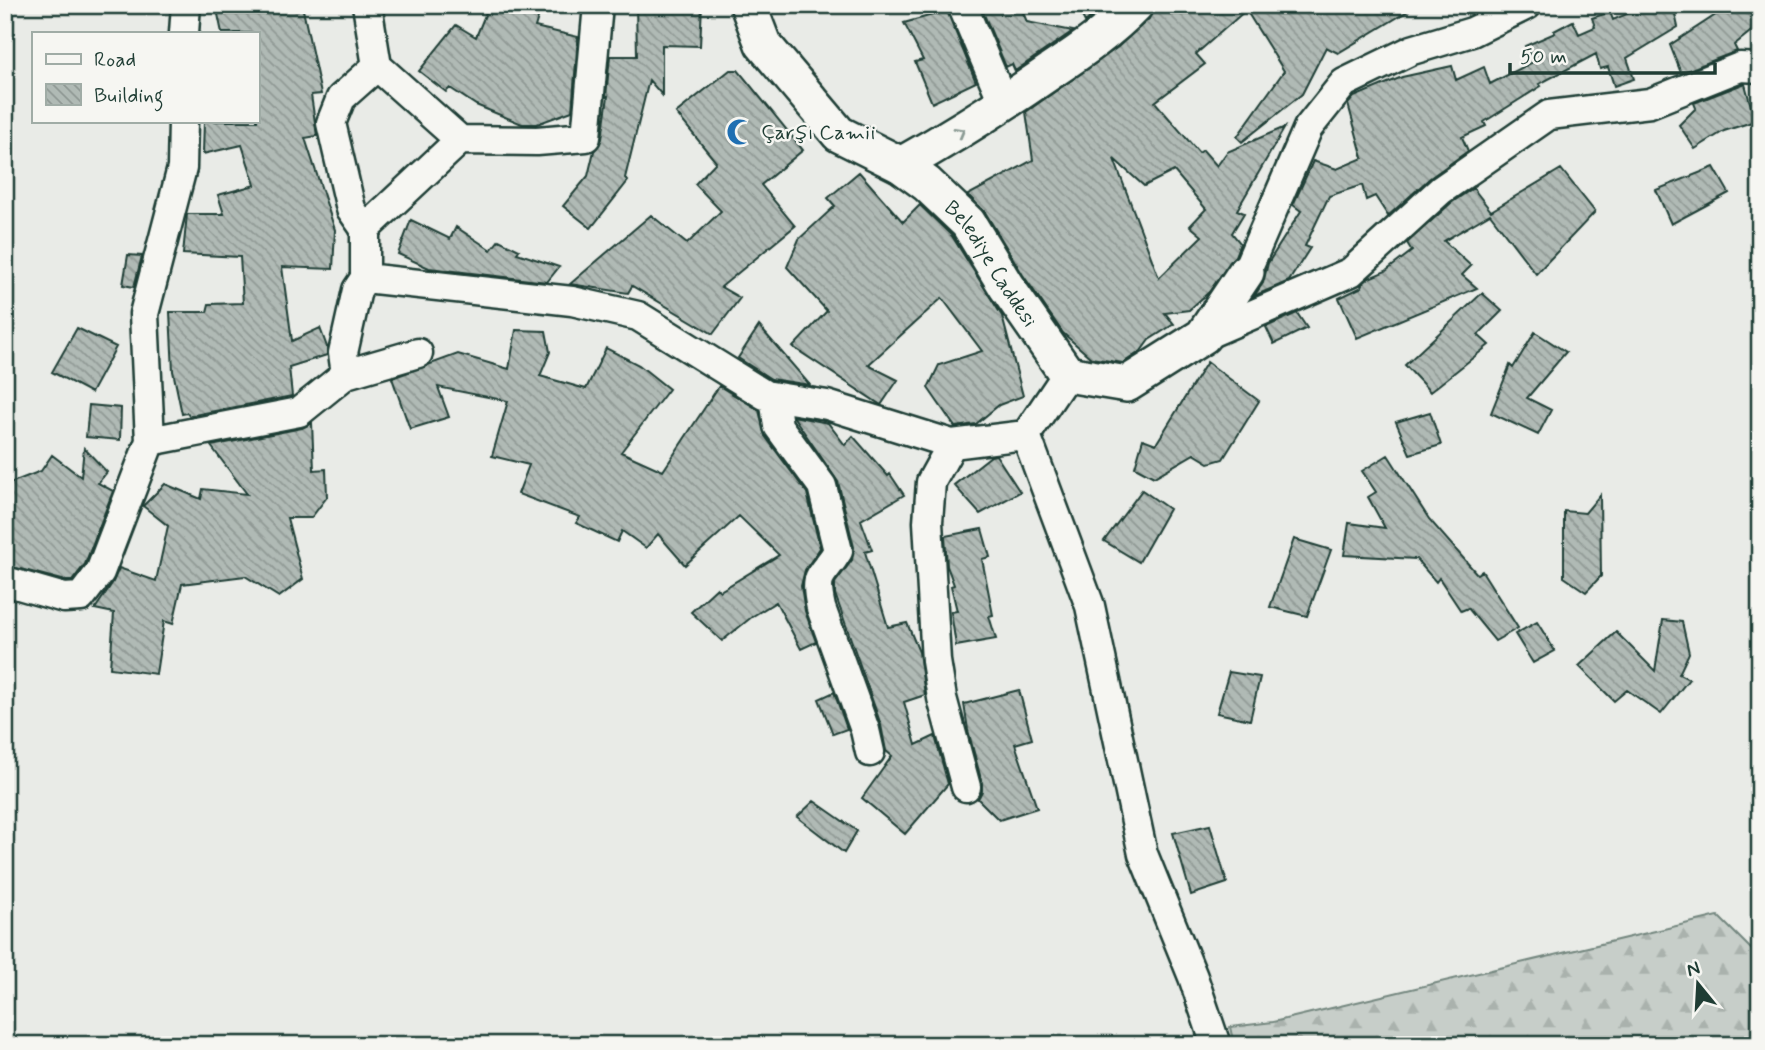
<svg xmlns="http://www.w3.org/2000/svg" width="1765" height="1050" viewBox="0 0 1765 1050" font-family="Mynerve,sans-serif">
<defs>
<pattern id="forest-firs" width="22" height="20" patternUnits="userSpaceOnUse" patternTransform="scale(1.75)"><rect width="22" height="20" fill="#c7cec9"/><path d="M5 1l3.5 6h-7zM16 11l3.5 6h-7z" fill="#aab2ad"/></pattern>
<pattern id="building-back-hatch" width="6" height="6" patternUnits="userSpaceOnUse" patternTransform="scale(1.75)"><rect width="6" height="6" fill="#b0bab5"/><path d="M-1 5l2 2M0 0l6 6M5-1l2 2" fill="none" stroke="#8f9894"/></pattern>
</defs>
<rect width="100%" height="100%" fill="#e9ebe7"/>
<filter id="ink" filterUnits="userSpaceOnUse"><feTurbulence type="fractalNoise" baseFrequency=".0143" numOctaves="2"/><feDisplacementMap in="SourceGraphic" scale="14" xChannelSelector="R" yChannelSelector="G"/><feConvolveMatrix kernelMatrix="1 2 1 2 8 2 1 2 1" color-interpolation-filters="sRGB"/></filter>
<g filter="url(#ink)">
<path fill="url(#forest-firs)" stroke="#73867e" stroke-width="2" d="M1718,916l42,42v87h-526l-4,-18 43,-5z"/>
<path fill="url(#building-back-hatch)" stroke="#1f3d34" stroke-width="2" fill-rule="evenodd" d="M216,5h86l19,89 -10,1 6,41 -12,2 30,92 -2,39 -51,-2 10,74 28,-13 7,19v8l-38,12 3,29 -103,20 -2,-3 -5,1 -9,-43 -3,-59h37l2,-8 34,-1 -3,-46 -57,-3 4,-40h37l-6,-19 37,-10 -13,-40 -39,9 1,-33h53v-88h-35z
M489,5h53l-7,22 43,10 -6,74 -35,13h-15l-46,-19 -26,-17 -4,4 -27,-21 37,-46 20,12z
M636,5h66l-2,41 -38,-1v50l-13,-15 -24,98 3,3 -37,47 -28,-22 25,-30 6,-25 8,-12 6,-43 -2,1 4,-41h27z
M980,5h40l7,17 46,9 -58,40 -3,-7 -6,3z
M1076,5h30l-21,17z
M1155,5h263l-80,48 -12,-6 -24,47 -60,48 -5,-5 47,-66 -38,-61 -50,44 9,10 -50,38 44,51 4,-3 14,16 10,-14 58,-25 -48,83 7,3 -12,20 8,10 -5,13 -26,36 -20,18 -24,3 9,11 -25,16 -8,11 -18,12 -32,-5 -28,-25 -40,-58 -38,-63 -17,-17 65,-35 -7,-48 92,-65 31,-28zM1114,159l30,27 30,-15 32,38 -16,17 12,10 -43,42z
M1626,5h47l5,22 -51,31 7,21 -20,7 -6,-19 -8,2 -4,-15 -57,30 2,2 -57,36 2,4 -24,11 6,14 -38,27 -42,38 -13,-20 -9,4 -4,-15 -33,11 -24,50 5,2 -21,33 -35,15 9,-13 5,-20 33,-52 -8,-6 20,-44 24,8 26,-11 -15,-54 6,-7 48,-20 50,-11 4,14 28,-13 6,17 43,-22 -8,-16 30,-13 -1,-2 19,-10 6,13 16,-7 -3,-9 18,-6 3,8 16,-7z
M1731,5h29v19l-26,21 3,6 -56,22 -11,-28z
M947,11l29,71 -44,21 -17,-41 8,-2 -19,-37z
M730,70h8l65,80 -42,35 34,41 -74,61 19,11 -27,36 -81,-48 -4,7 -58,-9 81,-69 36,29 34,-33 -26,-27 21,-22 -40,-49z
M1743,84h2l10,37 -31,10 -29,18 -16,-24 17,-17 -2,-5z
M1714,167l15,26 -58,31 -15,-34z
M1561,169l34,43 -59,62 -46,-60 -46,27 27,25 -9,9 15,13 -120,50 -18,-40 23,-11 -1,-2 8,-7 17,-7 26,-20 -5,-8 44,-40 22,-15 18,23z
M859,172l44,50 17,-17 32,31 50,80 21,80 -24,9 -23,19 -21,3 -27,-39 11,-23 43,-14 -40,-53 -74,67 30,15 -17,25 -88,-58 34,-36 -40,-44 12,-28 36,-33 -7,-8z
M411,220l39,19 6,-12 35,23 8,-10 20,10 -2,3 42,14 -12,15 -118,-14 -31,-14z
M128,255l14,1 -8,31 -11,-2z
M1482,293l20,18 -24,24 11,10 -59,47 -25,-27z
M1297,313l10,15 -33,16 -8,-17z
M759,326l51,59 -39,-6 -33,-21z
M77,328l39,19 -25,46 -39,-21z
M516,330l30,1 4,21 -10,24 46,13 20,-41 33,17 30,24 -48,63 42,19 56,-85 40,24 6,26 42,57 13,55 -15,22 -4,16 4,25 11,31 -15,7 -25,-47 -23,14 -31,25 -31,-29 26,-24 3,3 59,-36 -40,-39 -54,49 -27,-31 -12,14 -24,-17 -5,11 -41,-19 4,-6 -62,-23 11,-29 -37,-9 16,-55 -70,-14 11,30 -39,12 -18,-51 66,-24 51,15z
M1535,332l31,20 -39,46 24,12 -13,25 -47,-22 19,-48 3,3z
M1207,362l52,39 -36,58 -14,4 -15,-9 -40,23 -19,-10 8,-28 13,5z
M89,405l32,3 -1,32 -34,-3z
M1430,412l11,33 -31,9 -14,-32z
M793,416l35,7 17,22 8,-9 35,40 2,-2 14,21 -43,25 11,30 -7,2 23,75 19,-4 12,29 6,43 -21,7 12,43 19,-9 13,48 -43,50 -43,-36 30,-42 -6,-5 -5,-26 -46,-131v-11l17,-23 2,-13 -16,-65z
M312,423l2,47 12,-1 1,28 -16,21h-24l16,61 -24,18 -34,-21 -63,8 -9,40 -9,-3 -8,53 -46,-6 4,-55 -19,-4 18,-27 6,-14 37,13 12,-55 -25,-20 22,-22 36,15 2,-10 44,5 -36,-48 91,-18z
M84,448l23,24 -9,11 15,8 -28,73 -13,17h-6l-61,-16v-80l36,-14 11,-16 29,22z
M996,455l24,37 -40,22 -26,-29 37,-29z
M1388,455l41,64 48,55 5,-3 36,57 -23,13 -27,-33 -7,3 -22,-33 -3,4 -20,-23 -72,-4 5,-32 36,5 -17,-31 8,-5 -14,-21z
M1142,490l27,19 -30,53 -35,-21z
M1600,495l1,81 -15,16 -22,-15v-66l21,2z
M982,529l8,28 -8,2 11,56 -4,1 7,23 -40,7 -5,-34 6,-1 -6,-25 3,-1 -7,-19 -2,-30z
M1294,539l37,11 -24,66 -37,-9z
M1663,620l19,2 7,31 -10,21 10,5 -28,35 -34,-24 -13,11 -35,-35 37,-34 39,39z
M1537,622l18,29 -22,12 -18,-29z
M1229,672l31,5 -10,43 -33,-7z
M1019,690l13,49 -17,5 22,64 -38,12 -21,-21 4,-8v-8l-14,-53 -4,-26z
M834,692l13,37 -14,5 -14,-35z
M814,801l43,30 -13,22 -47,-36z
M1210,825l17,58 -36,12 -18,-62z"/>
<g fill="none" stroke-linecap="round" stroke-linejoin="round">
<g stroke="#1f3d34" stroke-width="33">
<path id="minor" d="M367,5l10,61 83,74 77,1 49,-4 12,-132
M962,5l42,99
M184,33l2,-28
M365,229l95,-89
M1246,272l62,-144 36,-45 68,-33 60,-18 55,-27
M365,278l207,23 66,15 127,79 62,10 125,39 74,-9 64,171 53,248 50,123 23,68
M1203,336l148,-64 90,-82 108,-75 101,-12 90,-36 20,1
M346,374l-3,-21 14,-63 8,-12v-49l-14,-20 -20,-86 10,-25 36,-32
M774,397l4,29 44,60 16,65c-16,27 -25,20 -17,57l44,122 5,22
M1026,435l41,-61
M150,441l149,-29 47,-38 72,-21
M952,444l-21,38 -3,40 8,139 6,37 24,89
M5,581l59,17 17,-1 19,-25 50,-131 -6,-127 38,-146 1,-47"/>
</g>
<g stroke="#1f3d34" stroke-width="40">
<g id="major">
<path id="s1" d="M748,5l15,39 76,90 62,31 26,19 41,39 38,63 61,88 60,10 76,-48 43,-64"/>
<path d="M901,165c52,-29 101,-60 150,-94 30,-20 59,-40 84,-66"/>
</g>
</g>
<use href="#minor" stroke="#f6f6f2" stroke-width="28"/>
<use href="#major" stroke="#f6f6f2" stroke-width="35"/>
</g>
<defs><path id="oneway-chevron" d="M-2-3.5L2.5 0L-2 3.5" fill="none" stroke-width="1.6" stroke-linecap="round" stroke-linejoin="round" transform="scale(1.75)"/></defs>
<use stroke="#8a9a93" href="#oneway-chevron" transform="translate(960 132) rotate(-30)"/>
</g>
<defs>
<g id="mosque-bare" transform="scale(2.1)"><path d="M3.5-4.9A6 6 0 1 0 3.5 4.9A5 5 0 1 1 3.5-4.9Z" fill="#1f6fb2" stroke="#f6f6f2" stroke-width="2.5" paint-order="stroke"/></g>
</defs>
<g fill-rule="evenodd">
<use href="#mosque-bare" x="740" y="132"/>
</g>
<g text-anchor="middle" stroke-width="5" stroke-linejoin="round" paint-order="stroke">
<g font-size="21" fill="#1f3d34" stroke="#f6f6f2" text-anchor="start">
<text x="761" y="139">Çarşı Camii</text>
</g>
<g font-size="21" fill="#1f3d34" stroke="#f6f6f2">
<text dy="7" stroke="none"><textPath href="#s1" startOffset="364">Belediye Caddesi</textPath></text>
</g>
</g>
<rect width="1765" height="1050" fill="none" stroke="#f6f6f2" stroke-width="28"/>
<rect x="14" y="14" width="1737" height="1022" fill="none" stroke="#1f3d34" stroke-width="2.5" filter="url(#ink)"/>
<rect x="32" y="32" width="228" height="91" fill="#f6f6f2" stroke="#a0aca6" stroke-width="2"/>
<rect x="46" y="54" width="35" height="10" fill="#f6f6f2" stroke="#a0aca6" stroke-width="2"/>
<text x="94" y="66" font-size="21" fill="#1f3d34">Road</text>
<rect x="46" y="84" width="35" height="21" fill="url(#building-back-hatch)" stroke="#a0aca6" stroke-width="2"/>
<text x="94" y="102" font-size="21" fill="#1f3d34">Building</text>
<g transform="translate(1698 984) rotate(342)" stroke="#f6f6f2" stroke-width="5" paint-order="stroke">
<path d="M0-5L12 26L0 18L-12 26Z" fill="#1f3d34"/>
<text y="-10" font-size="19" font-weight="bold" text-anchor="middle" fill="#1f3d34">N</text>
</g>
<path d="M1510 63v10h205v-10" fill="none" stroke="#1f3d34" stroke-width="3.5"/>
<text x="1520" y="63" font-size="21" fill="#1f3d34" stroke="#f6f6f2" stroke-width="5" paint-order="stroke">50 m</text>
</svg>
